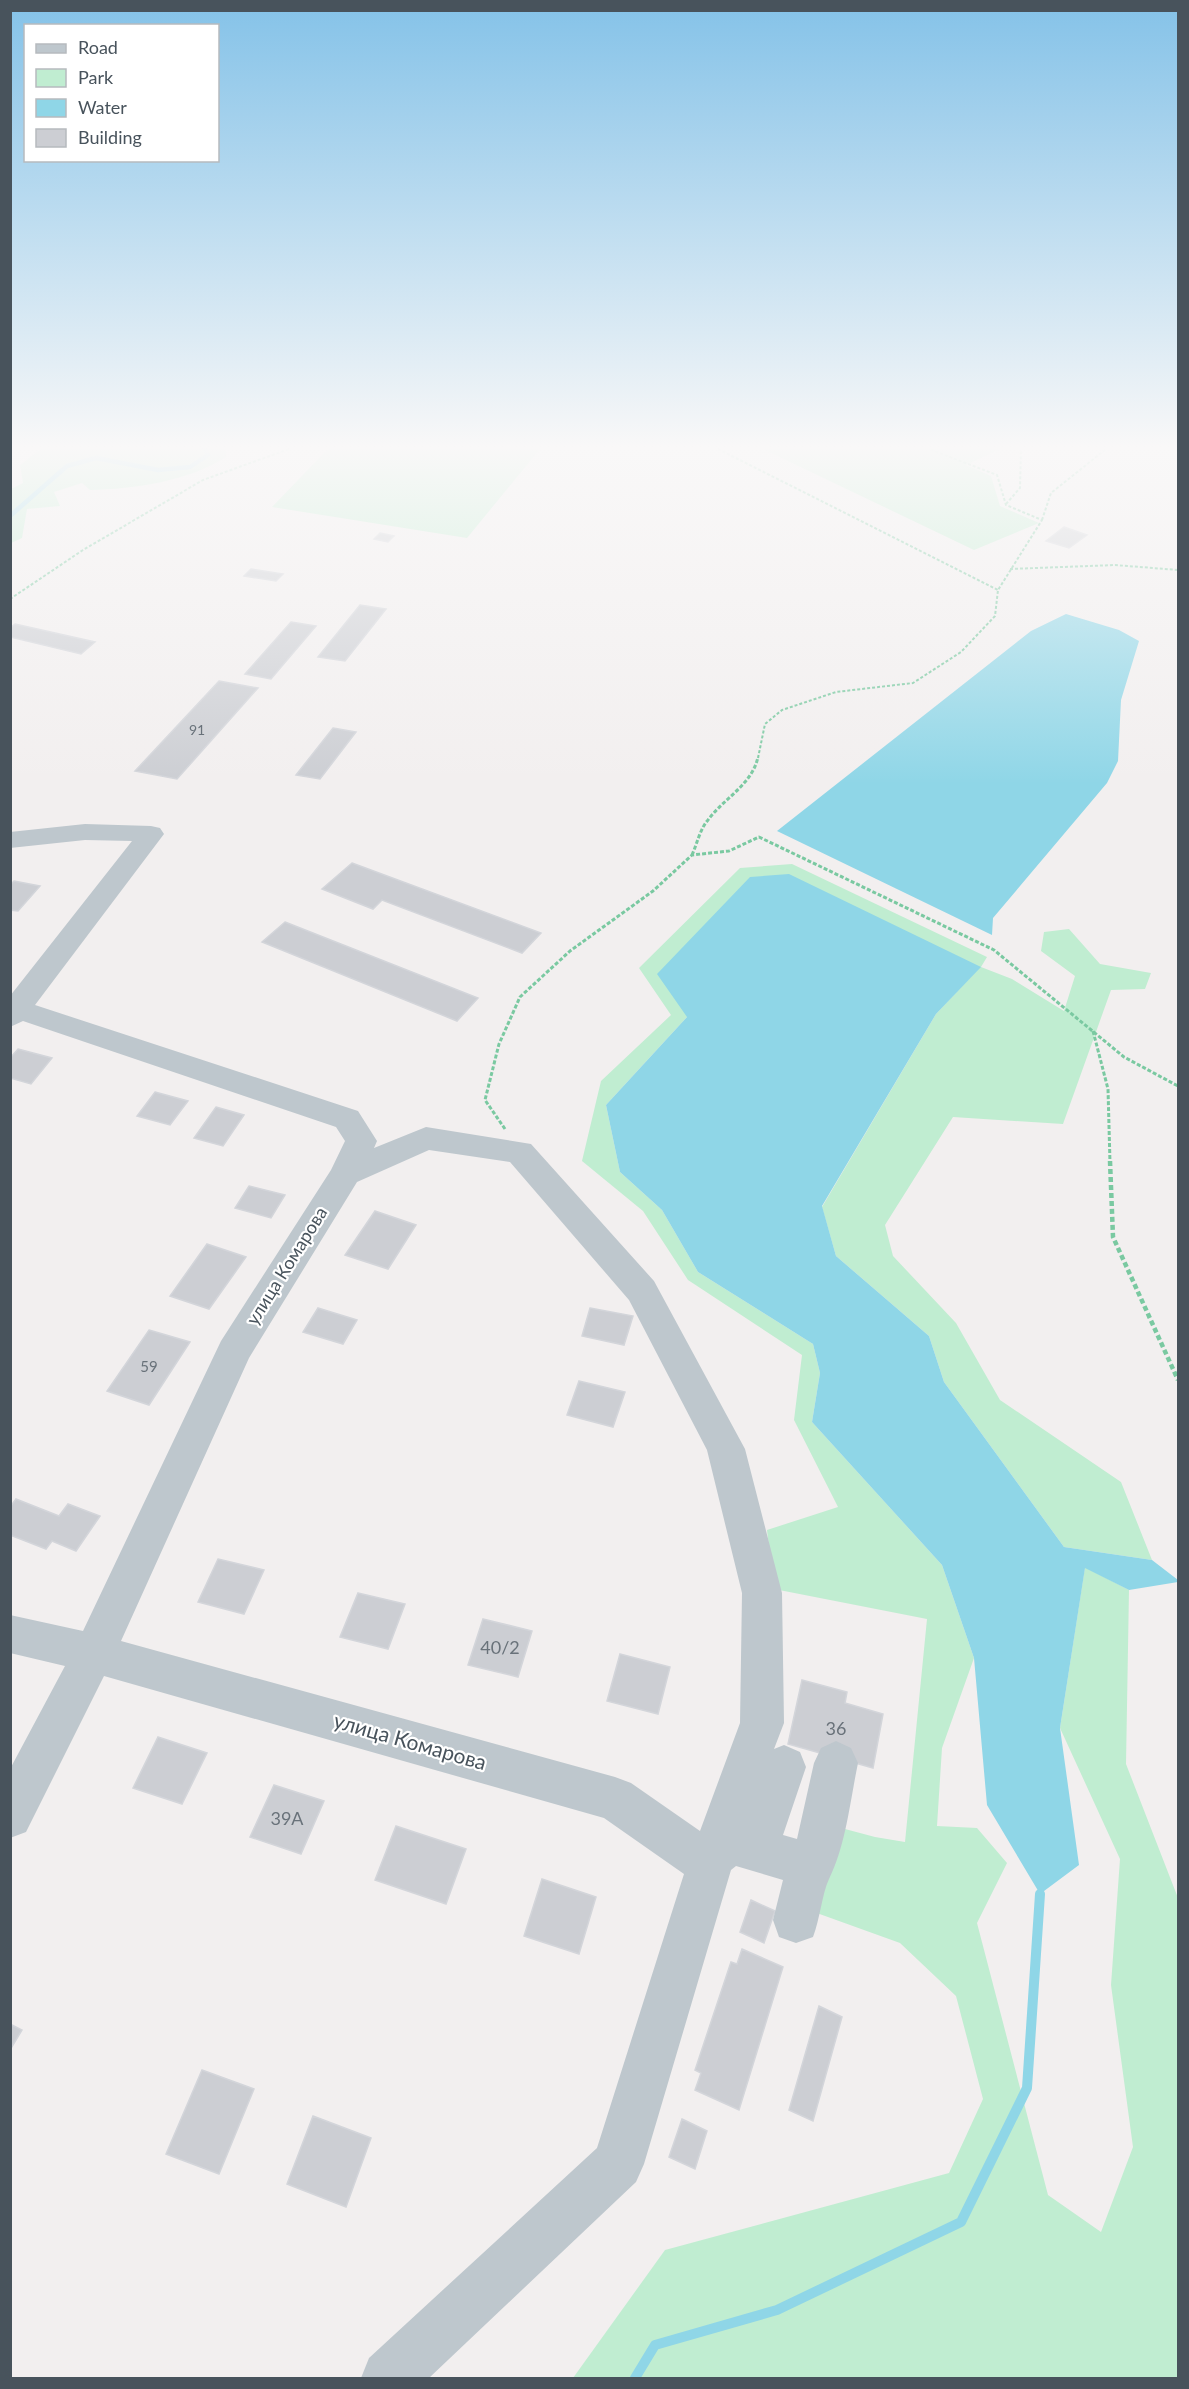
<svg xmlns="http://www.w3.org/2000/svg" width="1189" height="2389" viewBox="0 0 1189 2389" font-family="Lato,sans-serif">
<rect width="100%" height="100%" fill="#f2efef"/>
<path fill="#c0edd1" d="M41,449h185v8c-37,24 -92,32 -136,33l-8,-7 -28,9 6,14 -33,3 -5,29 -11,5v-54l12,-6 -3,-18z
M328,449h212l-73,89 -195,-31z
M763,449h237l-34,16 25,11 9,30 39,17 -65,27z
M792,864l195,93 -6,10 31,12 52,32 11,-35 -34,-25 3,-19 25,-3 31,35 51,9 -6,16 -34,1 -48,134 -110,-7 -68,108 8,31 63,67 44,77 121,82 31,78 -88,-13 -120,-165 -15,-46 -93,-80 -14,-49 114,-193 44,-47 -293,50 -81,88 14,67 42,38 36,62 115,72 7,29 -8,49 130,143 32,93 -32,90 -5,78 40,2 30,35 -30,60 71,272 53,37 32,-85 -22,-162 9,-126 -60,-131 25,-161 44,23 -3,174 52,134v480h-605l92,-128 284,-77 34,-74 -27,-103 -56,-53 -86,-31 16,-87 45,12 30,5 22,-223 -153,-30 -7,-59 71,-23 -44,-87 8,-65 -114,-75 -45,-69 -61,-50 19,-80 70,-66 -32,-47 101,-100z"/>
<path fill="#8fd6e7" d="M1066,614l53,16 20,11 -18,59 -3,61 -11,22 -114,135 -1,17 -215,-104 254,-200z
M789,874l192,93 -45,47 -114,192 14,50 93,80 15,46 120,165 88,13 26,20v2l-49,8 -44,-22 -25,160 19,137 -39,29 -53,-89 -13,-147 -32,-93 -130,-143 8,-49 -7,-29 -115,-72 -36,-62 -42,-38 -14,-67 81,-88 -30,-43 93,-97z"/>
<g fill="none" stroke-linecap="round" stroke-linejoin="round">
<path stroke="#8fd6e7" stroke-width="4.5" d="M10,516l57,-50 29,-8 62,12 32,-3 18,-12 -3,-6"/>
<path stroke="#8fd6e7" stroke-width="10" d="M635,2378l20,-33 122,-35 184,-88 66,-134 13,-194"/>
</g>
<path fill="#ccced3" stroke="#d3d5da" stroke-width="1.5" d="M1064,527l23,8 -18,13 -23,-7z
M380,533l14,3 -6,6 -14,-3z
M251,569l32,5 -7,7 -32,-5z
M360,605l26,4 -41,52 -27,-4z
M291,622l25,4 -45,53 -26,-5z
M15,624l80,18 -14,12 -71,-17v-9z
M219,681l39,7 -81,91 -42,-8z
M333,728l23,4 -36,47 -24,-4z
M352,863l189,70 -19,20 -140,-53 -9,9 -51,-20z
M14,881l26,5 -22,25 -8,-1v-25z
M285,922l193,76 -21,23 -195,-79z
M18,1049l34,9 -21,26 -21,-6v-20z
M155,1092l33,9 -18,24 -33,-9z
M216,1107l28,8 -21,31 -29,-8z
M249,1186l36,9 -14,23 -36,-10z
M375,1211l41,14 -28,44 -43,-14z
M207,1244l39,13 -37,52 -39,-13z
M318,1308l39,12 -14,24 -40,-12z
M590,1308l43,8 -9,29 -42,-9z
M149,1330l41,12 -41,63 -42,-14z
M579,1381l46,11 -12,35 -46,-12z
M16,1499l43,17 9,-12 32,12 -24,35 -24,-10 -6,8 -36,-14v-28z
M218,1559l46,11 -20,44 -46,-12z
M358,1593l47,11 -17,45 -48,-12z
M483,1619l49,12 -14,46 -50,-12z
M620,1654l50,13 -12,47 -51,-13z
M802,1680l45,12 -2,11 38,11 -10,54 -85,-24z
M158,1737l49,16 -25,51 -49,-16z
M274,1785l50,16 -23,53 -51,-17z
M396,1826l70,23 -20,55 -71,-24z
M542,1879l54,18 -17,57 -55,-18z
M751,1900l24,11 -11,32 -24,-11z
M742,1949l41,18 -44,143 -44,-20 6,-17 -6,-3 36,-108 6,2z
M819,2006l23,11 -29,104 -24,-11z
M10,2024l12,6 -12,20z
M202,2070l52,19 -35,85 -53,-20z
M313,2116l58,22 -25,69 -59,-23z
M682,2119l25,12 -12,38 -26,-12z"/>
<g fill="none" stroke-linecap="round" stroke-linejoin="round">
<path stroke="#7ac9a1" stroke-width="2" stroke-dasharray="3 2" stroke-linecap="butt" d="M718,449l280,141
M1006,504l14,-16 1,-39
M1042,520l9,-27 55,-44
M1010,569l105,-4 63,5
M10,599l73,-49 120,-70 86,-31
M758,758l7,-34 17,-14 54,-18 77,-9 48,-31 34,-36 3,-26 44,-70 -36,-15 -9,-30 -68,-26"/>
<path stroke="#7ac9a1" stroke-width="3" stroke-dasharray="4 2" stroke-linecap="butt" d="M692,855c5,-11 8,-26 16,-35 16,-22 44,-35 50,-63
M1093,1031l15,58 2,74
M505,1129l-20,-29 14,-56 21,-47 50,-46 83,-60 39,-36 37,-4 30,-14 235,113 130,107 54,29"/>
<path stroke="#7ac9a1" stroke-width="4.5" stroke-dasharray="5 3" stroke-linecap="butt" d="M1110,1161l3,76 65,143"/>
<path fill="#bec7cd" fill-rule="evenodd" d="M85,824l66,2 9,2 4,6 -129,171 323,106 19,30 -3,7 52,-21 105,17 123,137 91,168 37,144 2,130 -10,26 10,-4 16,7 6,15 -23,68 14,4 17,-76 7,-15 15,-7 15,7 7,15c-8,38 -12,82 -29,116 -7,15 -9,40 -16,58l-17,6 -17,-6 -6,-17 10,-40 -47,-14 -5,4 -87,294 -8,18 -207,196h-68l8,-20 228,-210 87,-274 -80,-56 -500,-142 -78,156 -16,6v-69l55,-103 -55,-13v-38l73,16 138,-290 110,-171 14,-29 -9,-14 -313,-106 -13,6v-31l122,-155 -47,-1 -75,8v-16zM429,1150l81,12 119,138 78,150 35,143 -2,130 -40,108 -69,-48 -16,-6 -494,-136 128,-283 108,-176z"/>
</g>
<linearGradient id="sky" x2="0" y2="1"><stop stop-color="#84c2e8"/><stop offset="0.57" stop-color="#f9f8f8"/><stop offset="1" stop-color="#f9f8f8" stop-opacity="0"/></linearGradient>
<rect width="1189" height="784" fill="url(#sky)"/>
<g text-anchor="middle" stroke-width="4.5" stroke-linejoin="round" paint-order="stroke">
<g font-size="14" fill="#69727a">
<text x="197" y="735">91</text>
</g>
<g font-size="15" fill="#69727a">
<text x="149" y="1372">59</text>
</g>
<g font-size="18" fill="#48535c" stroke="#fff">
<text transform="translate(287 1266) rotate(-58)" y="6">улица Комарова</text>
</g>
<g font-size="18" fill="#69727a">
<text x="500" y="1654">40/2</text>
<text x="836" y="1735">36</text>
<text x="287" y="1825">39А</text>
</g>
<g font-size="21" fill="#48535c" stroke="#fff">
<text transform="translate(410 1742) rotate(16)" y="7">улица Комарова</text>
</g>
</g>
<rect width="1189" height="2389" fill="none" stroke="#48535c" stroke-width="24"/>
<rect x="24" y="24" width="195" height="138" fill="#ffffff" stroke="#b6babe" stroke-width="1.5"/>
<rect x="36" y="44" width="30" height="9" fill="#bec7cd" stroke="#b6babe" stroke-width="1.5"/>
<text x="78" y="54" font-size="18" fill="#48535c">Road</text>
<rect x="36" y="69" width="30" height="18" fill="#c0edd1" stroke="#b6babe" stroke-width="1.5"/>
<text x="78" y="84" font-size="18" fill="#48535c">Park</text>
<rect x="36" y="99" width="30" height="18" fill="#8fd6e7" stroke="#b6babe" stroke-width="1.5"/>
<text x="78" y="114" font-size="18" fill="#48535c">Water</text>
<rect x="36" y="129" width="30" height="18" fill="#ccced3" stroke="#b6babe" stroke-width="1.5"/>
<text x="78" y="144" font-size="18" fill="#48535c">Building</text>
</svg>
